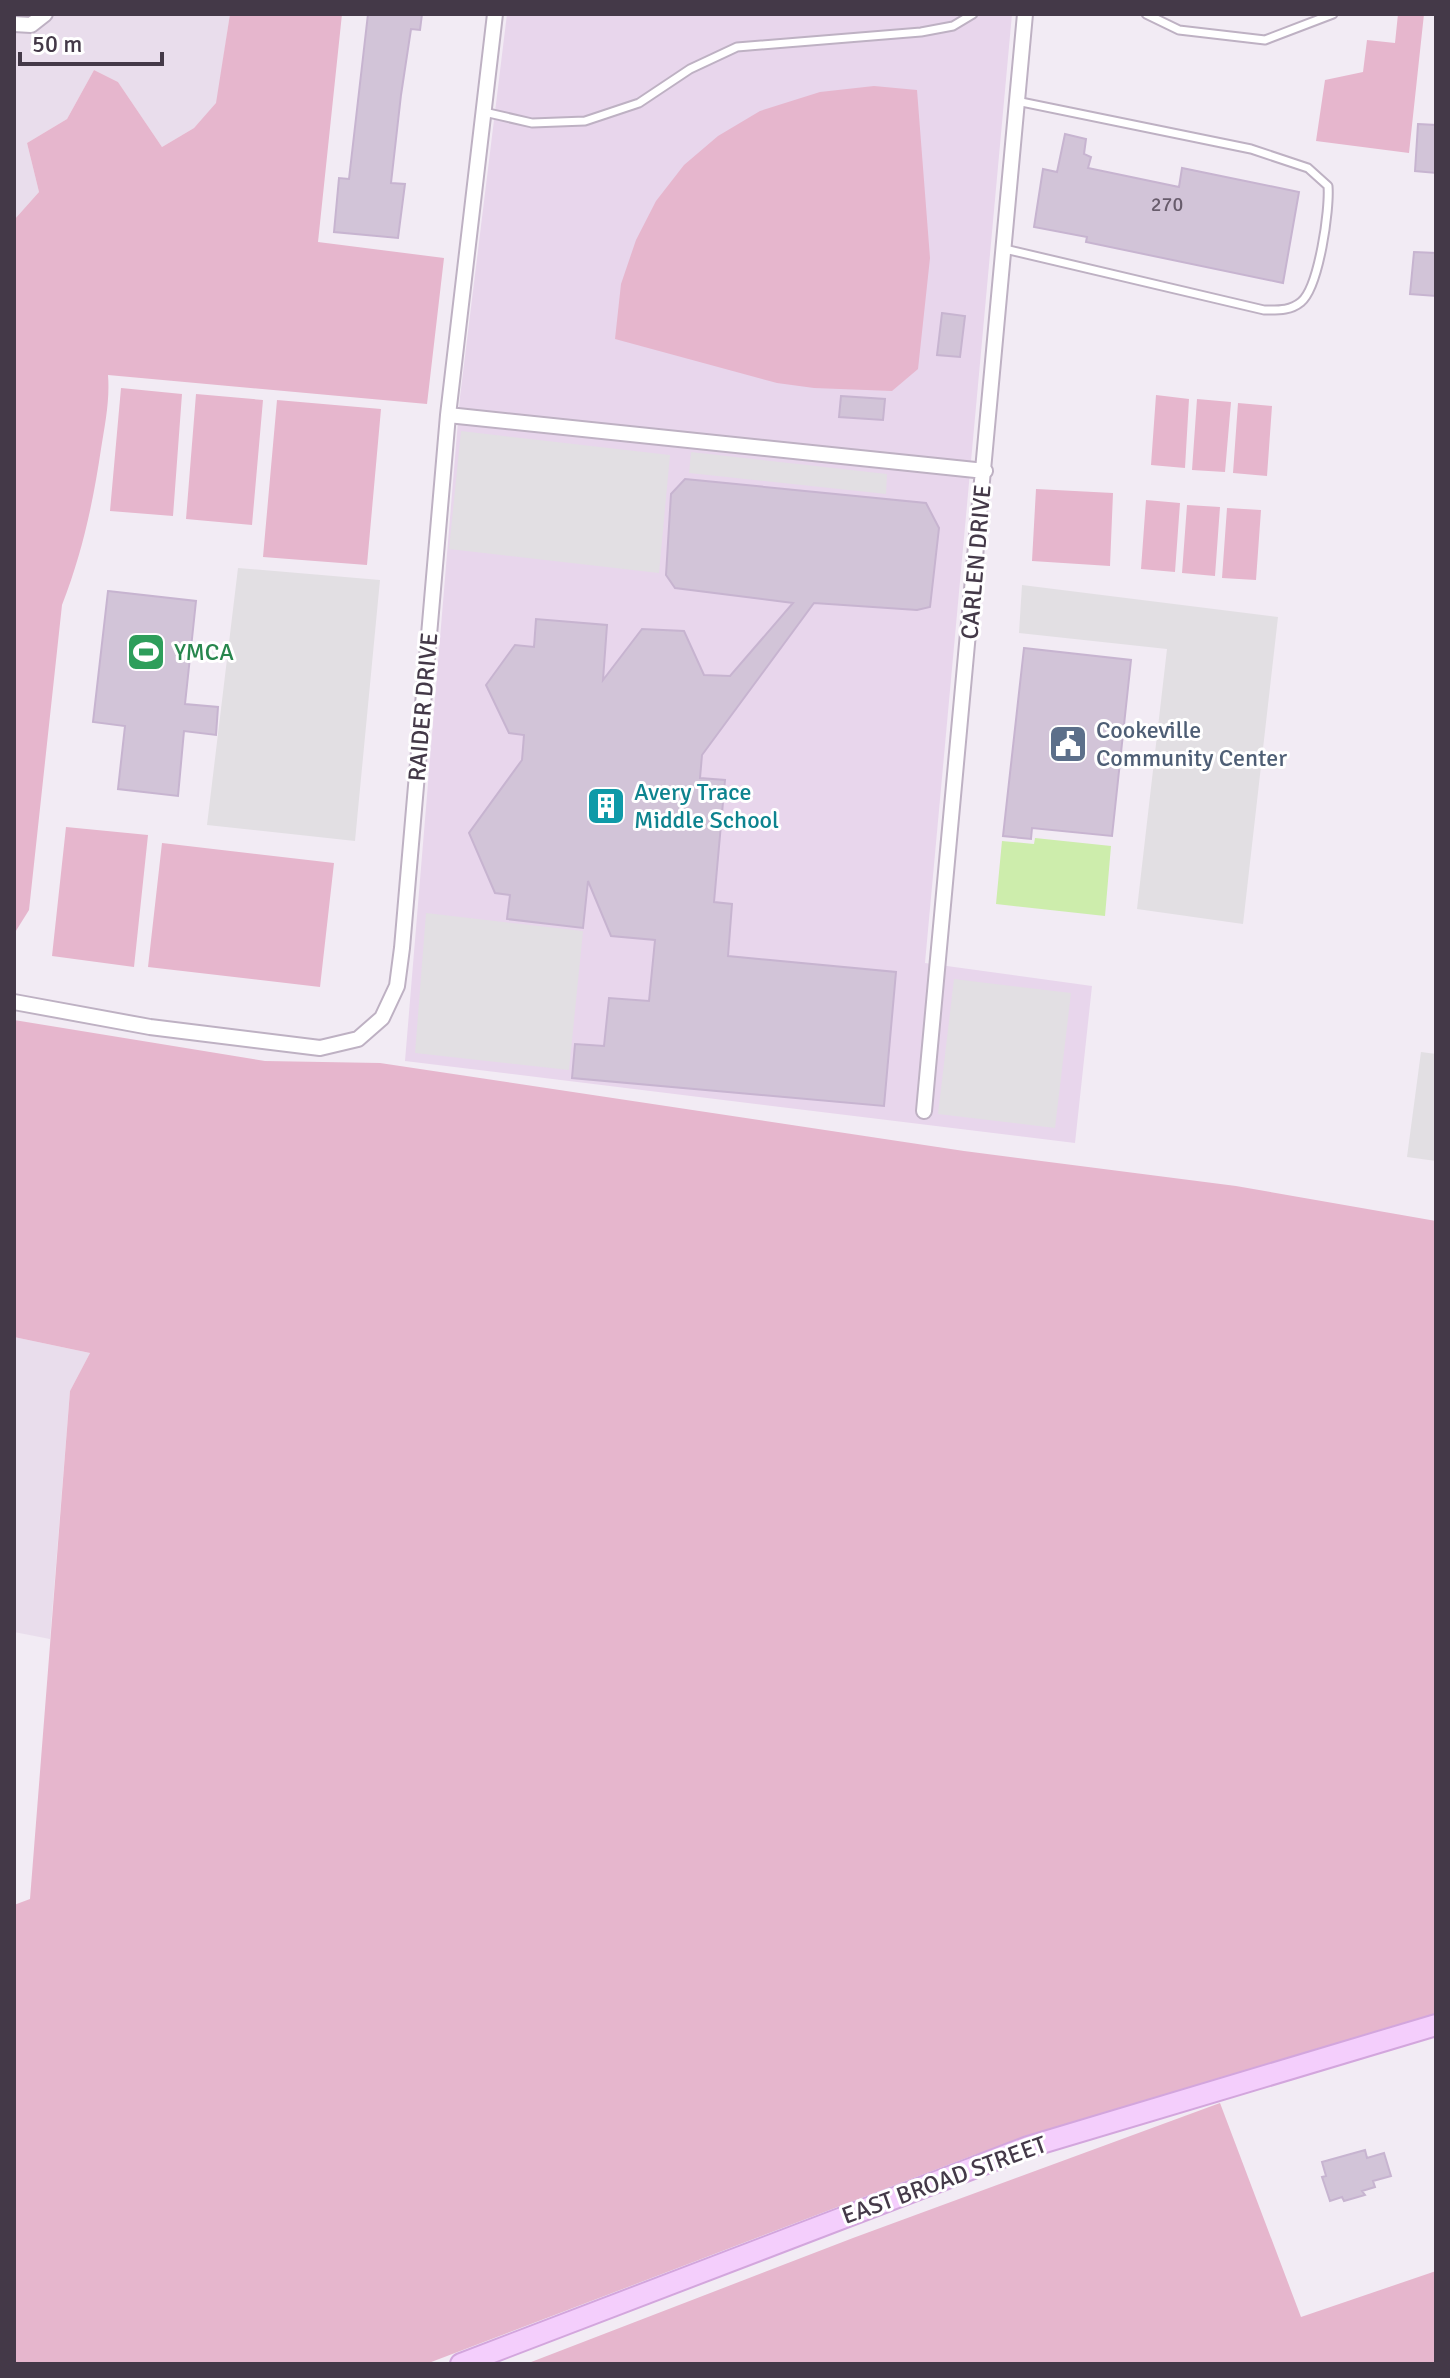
<svg xmlns="http://www.w3.org/2000/svg" width="1450" height="2378" viewBox="0 0 1450 2378" font-family="Signika,sans-serif">
<rect width="100%" height="100%" fill="#f2ebf4"/>
<path fill="#e9ddec" d="M14,14h216l-13,89 -23,25 -32,19 -44,-65 -24,-12 -27,49 -40,24 12,49 -25,28z
M14,1337l76,16 -20,38 -20,248 -36,-7z"/>
<path fill="#e8d6ec" d="M507,14h505l-87,949 167,23 -17,157 -670,-82 55,-664z"/>
<path fill="#e6b6cd" d="M230,14h112l-24,228 126,16 -17,146 -319,-29c2,25 -3,49 -7,74 -8,54 -19,105 -39,156l-33,305 -15,24v-714l25,-28 -12,-49 40,-24 27,-49 24,12 44,65 32,-19 22,-25z
M1398,14h26l-15,139 -93,-12 9,-61 38,-8 4,-32 28,3z
M874,86l43,4 13,168 -12,111 -26,22 -78,-3 -37,-5 -162,-44 6,-55 15,-44 20,-39 28,-36 34,-29 42,-25 60,-19z
M121,388l61,6 -9,122 -63,-5z
M196,394l67,6 -11,125 -66,-6z
M1156,395l33,4 -4,69 -34,-3z
M1197,399l34,3 -6,70 -33,-2z
M277,400l104,9 -14,156 -104,-8z
M1238,403l34,3 -5,70 -34,-3z
M1036,489l77,4 -3,73 -78,-5z
M1146,500l34,3 -5,69 -34,-3z
M1187,505l33,2 -5,69 -33,-3z
M1227,508l34,2 -5,70 -34,-2z
M66,827l82,8 -14,132 -82,-11z
M162,843l172,20 -14,124 -172,-20z
M14,1020l251,41 115,2 584,88 272,35 200,35v794l-462,140 -548,209h-412v-459l16,-6 40,-508 20,-38 -76,-16z
M1220,2103l81,214 135,-46v93h-910l327,-126z"/>
<path fill="#e2dfe3" d="M461,431l209,24 -11,118 -210,-24z
M691,452l196,22 -1,20 -197,-21z
M238,568l142,12 -25,261 -148,-16z
M1022,585l256,32 -35,307 -106,-15 30,-260 -148,-16z
M426,913l157,18 -14,139 -154,-17z
M954,979l117,14 -16,135 -117,-14z
M1421,1052l15,2v107l-29,-4z"/>
<path fill="#cdedac" d="M1035,838l76,8 -6,70 -109,-12 6,-63 32,3z"/>
<path fill="#d2c4d8" stroke="#c7b4d0" stroke-width="2" d="M368,14h54l-2,16 -9,-1 -10,66 -10,88 14,1 -7,54 -64,-6 5,-54 10,1z
M1418,124l18,1v48l-21,-2z
M1065,134l21,5 -2,15 7,3 -3,11 91,19 3,-19 117,24 -16,91 -197,-41 1,-5 -53,-10 9,-58 14,3z
M1414,252l22,1v43l-26,-2z
M942,313l23,3 -5,41 -23,-2z
M841,396l44,3 -2,21 -44,-3z
M685,479l241,24 13,25 -9,79 -13,3 -103,-7 -112,152 -2,23 25,2 -11,122 18,2 -4,52 168,16 -12,134 -312,-28 3,-34 29,2 5,-48 40,3 6,-61 -44,-4 -23,-55 -5,47 -76,-9 3,-24 -15,-2 -26,-60 53,-73 2,-25 -15,-2 -23,-48 29,-40 19,2 2,-28 71,6 -4,55 39,-51 42,2 20,44 26,1 63,-73 -118,-15 -9,-13 5,-81z
M108,591l88,10 -11,103 33,3 -2,28 -32,-4 -6,65 -60,-7 7,-63 -32,-4z
M1024,648l107,12 -19,176 -80,-8 -1,11 -28,-3z
M1365,2150l2,8 17,-5 7,23 -18,5 2,6 -13,4 3,4 -21,6 -2,-4 -12,4 -8,-24 4,-1 -4,-14z"/>
<g fill="none" stroke-linecap="round" stroke-linejoin="round">
<g stroke="#beb1c3" stroke-width="11">
<path id="lane" d="M1146,14l33,16 86,10 68,-26
M484,112l48,11 53,-2 54,-18 51,-34 47,-22 184,-15 32,-6 20,-12
M1005,249l259,61c14,0 26,1 37,-8 18,-15 29,-93 27,-116l-20,-18 -57,-19 -235,-48"/>
</g>
<g stroke="#beb1c3" stroke-width="18">
<path id="street" d="M14,24l17,1 14,-11
M448,415l537,56
M14,1002l136,25 170,21 38,-9 24,-21 15,-32 5,-38 46,-533 47,-401
M924,1111l101,-1097"/>
</g>
<g stroke="#d3a6dd" stroke-width="24">
<path id="secondary" d="M461,2364l567,-217 408,-122"/>
</g>
<use href="#lane" stroke="#fff" stroke-width="7"/>
<use href="#street" stroke="#fff" stroke-width="14"/>
<use href="#secondary" stroke="#f4cefc" stroke-width="20"/>
</g>
<defs>
<g id="stadium-square" transform="scale(2)"><rect x="-9" y="-9" width="18" height="18" rx="4" fill="#2e9e5b" stroke="#fff"/><path d="M0-5a6.5 5 0 1 0 0 10a6.5 5 0 1 0 0-10ZM-3.5-1.8h7v3.6h-7Z" fill="#fff"/></g>
<g id="civic-square" transform="scale(2)"><rect x="-9" y="-9" width="18" height="18" rx="4" fill="#5c6f8a" stroke="#fff"/><path d="M-.6-6.5H3V-4.5H.6V-3L4-1V1h2V6H-6V1h2V-1L-.6-3ZM-1.2 2.5V6h2.4V2.5Z" fill="#fff"/></g>
<g id="building-square" transform="scale(2)"><rect x="-9" y="-9" width="18" height="18" rx="4" fill="#0f9aa8" stroke="#fff"/><path d="M-4-6H4V6H1V3H-1V6H-4ZM-2.5-4.3h1.7v1.8h-1.7ZM.8-4.3h1.7v1.8H.8ZM-2.5-1h1.7V.8h-1.7ZM.8-1h1.7V.8H.8Z" fill="#fff"/></g>
</defs>
<g fill-rule="evenodd">
<use href="#stadium-square" x="146" y="652"/>
<use href="#civic-square" x="1068" y="744"/>
<use href="#building-square" x="606" y="806"/>
</g>
<g text-anchor="middle" stroke-width="6" stroke-linejoin="round" paint-order="stroke">
<g font-size="20" fill="#685c6c">
<text x="1167" y="211">270</text>
</g>
<g font-size="24" fill="#443948" stroke="#fff">
<text transform="translate(976 562) rotate(-85)" y="8">CARLEN DRIVE</text>
<text transform="translate(423 707) rotate(-85)" y="8">RAIDER DRIVE</text>
<text transform="translate(944 2180) rotate(-20)" y="8">EAST BROAD STREET</text>
</g>
<g font-size="24" fill="#27864d" stroke="#fff" text-anchor="start">
<text x="174" y="660">YMCA</text>
</g>
<g font-size="24" fill="#4e5e75" stroke="#fff" text-anchor="start">
<text x="1096" y="738">Cookeville<tspan x="1096" dy="28">Community Center</tspan></text>
</g>
<g font-size="24" fill="#0d838f" stroke="#fff" text-anchor="start">
<text x="634" y="800">Avery Trace<tspan x="634" dy="28">Middle School</tspan></text>
</g>
</g>
<rect width="1450" height="2378" fill="none" stroke="#443948" stroke-width="32"/>
<path d="M20 52v12h142v-12" fill="none" stroke="#443948" stroke-width="4"/>
<text x="32" y="52" font-size="24" fill="#443948" stroke="#ffffff" stroke-width="6" paint-order="stroke">50 m</text>
</svg>
